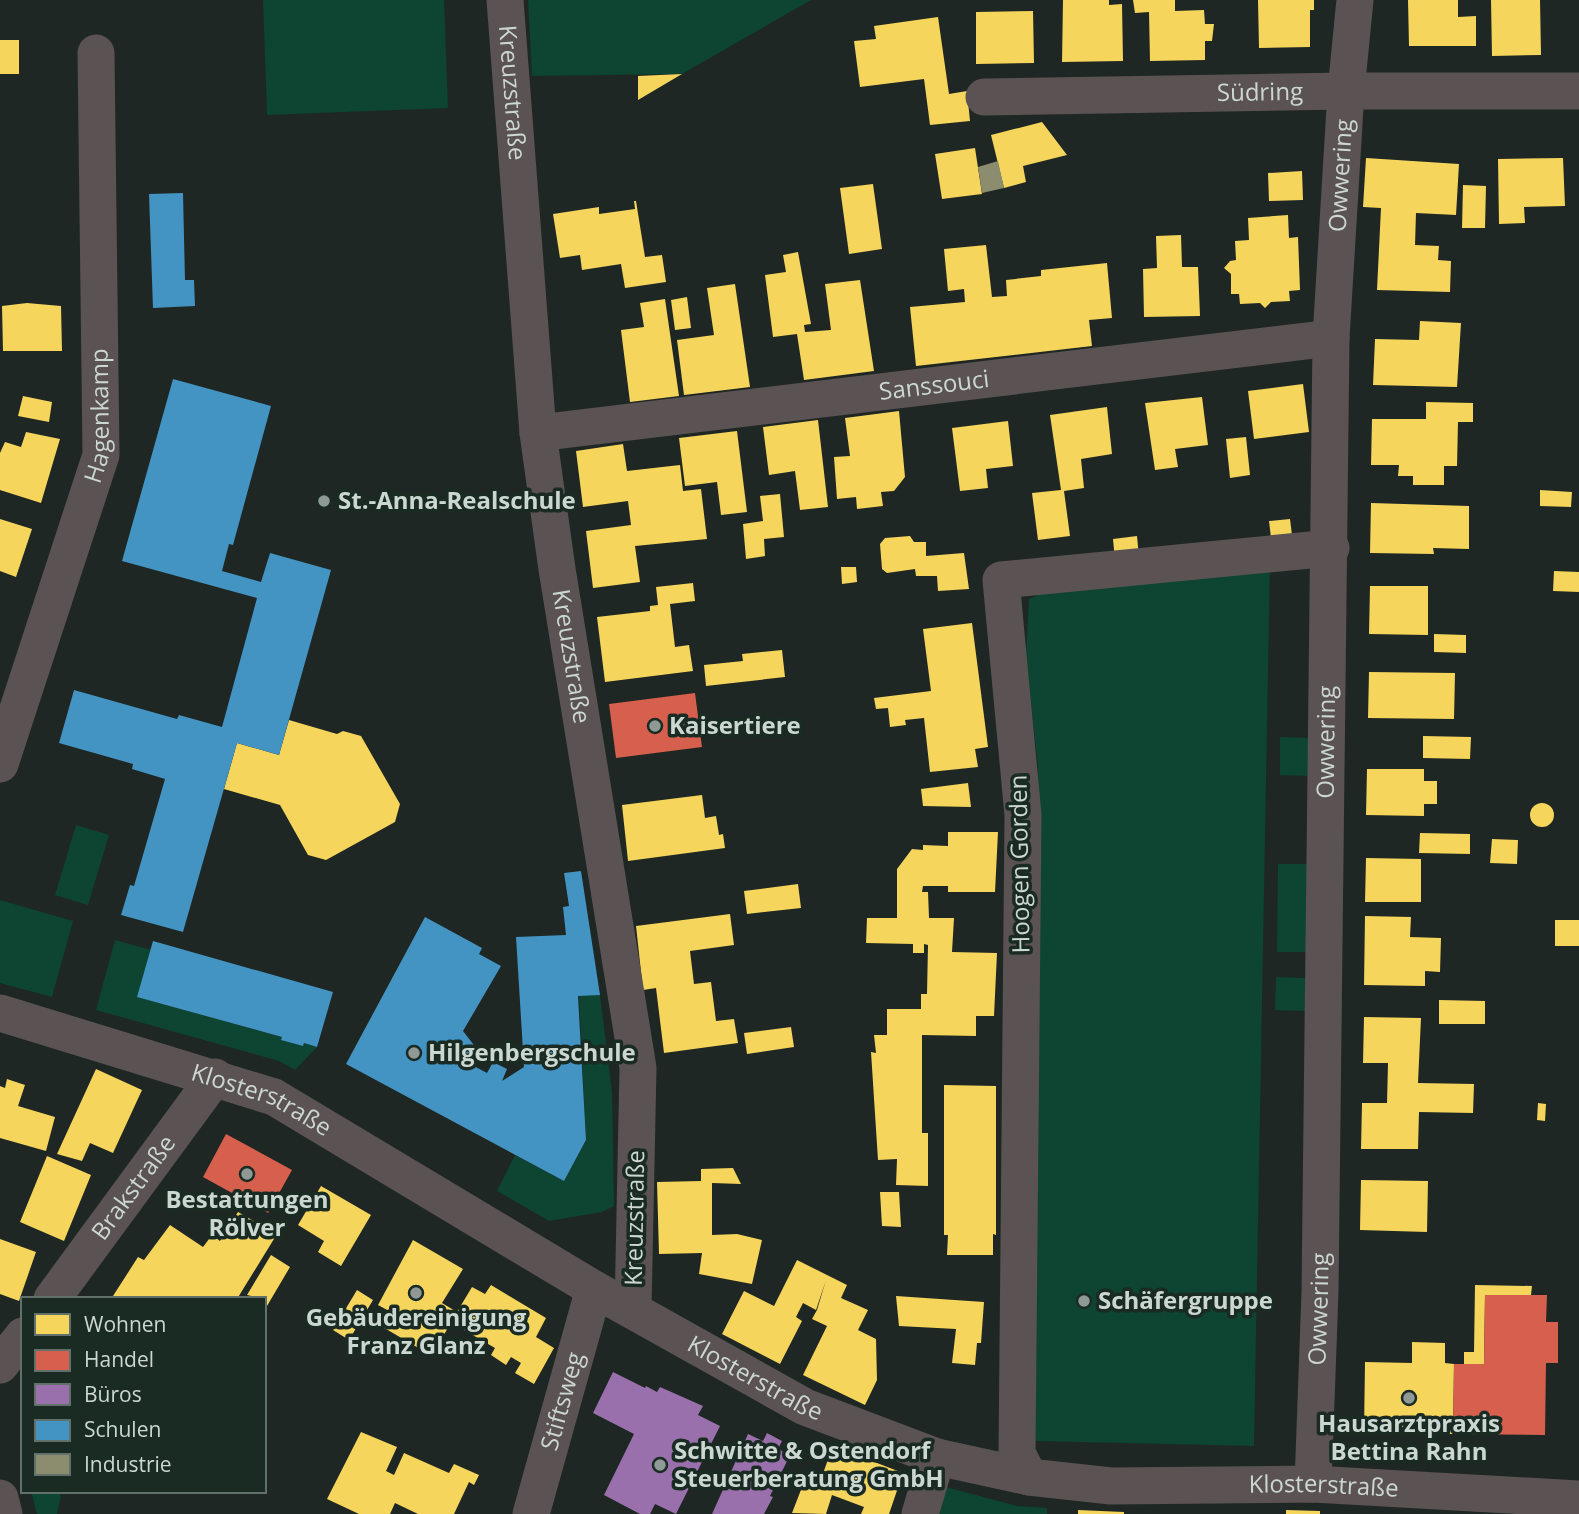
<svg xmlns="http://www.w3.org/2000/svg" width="1579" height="1514" viewBox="0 0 1579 1514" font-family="'Open Sans',sans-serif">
<rect width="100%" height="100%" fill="#1e2723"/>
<path fill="#0d4432" d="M263,0h181l4,108 -181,7z
M528,0h283l-129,74 -150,2z
M1270,561l-16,885 -219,-5 3,-673 -12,-114 3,-55 41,-18z
M1280,737l29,1v38l-29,-1z
M76,825l33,10 -21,70 -33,-10z
M1278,864h29l-1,88h-29z
M0,900l73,21 -21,76 -52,-14z
M115,940l36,10 -13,47 144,40v3l21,6 1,-3 13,4 -22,23 -16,-9 -183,-51z
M1276,977l29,1v33l-30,-1z
M579,995h21l12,97 2,114 -12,6 -53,9 -52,-30 18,-36 49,26 22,-40z
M946,1487l71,19 30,2v6h-119z
M31,1491h26l4,5 -4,18h-20z"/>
<path fill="#f6d55c" d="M1063,0h46v5l13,-1 1,57 -61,1z
M1133,0h42v11l29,-1 1,14h9l-2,17h-7v19l-55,1 -1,-49 -14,1z
M1258,0h56v10h-4v37l-51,1z
M1408,0h50v17l18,-1v30h-67z
M1491,0h49l1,55 -49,1z
M1033,11l1,52 -58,1v-52z
M938,17l11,77 18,-3 3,30 -40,4 -6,-46 -64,8 -6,-46 22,-2 -2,-13z
M0,40h19v34h-19z
M682,74l-44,26v-24z
M1042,122l25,33 -44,11 3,16 -22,6 -13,-53z
M975,148l7,46 -40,5 -7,-45z
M1366,158l93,6 -3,51 -40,-2 -1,32 24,1 -1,14 13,1 -1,31 -73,-2 4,-82 -18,-1z
M1563,158l2,48 -41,1 1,16 -26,1 -1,-65z
M1302,171l1,29 -34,1 -1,-28z
M873,184l9,65 -33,5 -9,-66z
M1463,185l23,1 -1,42h-23z
M634,201h2l9,56 17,-2 4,27 -41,6 -4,-24 -39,6 -2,-15 -20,3 -7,-44 46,-7v7l36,-5z
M1288,215l1,23 9,-1 2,53 -11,1 1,10 -19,1 -6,6 -5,-5 -20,1 -1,-10h-8v-20l-7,-6 6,-7 6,-1 -1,-19 14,-1 -1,-22z
M1181,235l1,32h16l2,49 -56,1 -1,-48 14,-1 -1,-32z
M986,245l6,52 15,-1 -1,-16 35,-4v-6l66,-7 5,55 -23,2 3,26 -176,20 -6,-59 55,-5 -1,-13 -16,2 -4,-42z
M798,252l13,72 -7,1 1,7 26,-2 -6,-46 35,-4 14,91 -70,9 -7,-46 -24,3 -8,-62 21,-3 -3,-17z
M735,284l15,103 -66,8 -7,-55 37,-5 -7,-47z
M687,297l4,31 -16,2 -4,-30z
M665,299l14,97 -49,6 -9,-72 23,-3 -4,-24z
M27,303l34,3 1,45h-59l-1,-45z
M1420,321l41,2 -4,64 -84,-2 2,-46 44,1z
M1303,384l6,48 -55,7 -6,-48z
M23,396l29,6 -3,20 -31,-6z
M1202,397l6,48 -33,4 3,18 -23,3 -10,-67z
M1426,402l47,1v19h-15l-1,44h-13v19h-31v-9h-15l1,-11h-28l1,-46h54z
M1107,407l5,47 -31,5 3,29 -20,3 6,45 -32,4 -6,-47 29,-3 -11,-75z
M899,411l6,66 -11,14 -13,1 2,14 -26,3 -1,-12 -19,2 -3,-42 16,-1 -5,-38z
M818,420l10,87 -28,3 -5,-39 -26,4 -6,-48z
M1008,421l5,45 -27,3 2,19 -28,3 -8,-63z
M737,431l10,81 -26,3 -4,-33 -32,4 -6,-48z
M26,432l34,7 -19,64 -41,-13v-37l5,-11 16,5z
M1246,437l4,38 -20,3 -4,-39z
M623,444l4,27 53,-6 3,26 18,-2 6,50 -72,7 5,36 -47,6 -7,-57 45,-6 -3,-24 -45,6 -7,-56z
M1540,490l32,2 -1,15 -31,-1z
M780,494l4,43 -20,2 1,17 -19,3 -3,-35 20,-3 -3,-25z
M1371,503l98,3v43l-36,-1 1,6 -64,-1z
M0,519l32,10 -16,48 -16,-6z
M1290,519l3,24 -21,3 -3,-25z
M910,536l4,6h12v14l38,-3 5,36 -31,2 -1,-15h-21l-1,-7 -28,4 -5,-4 -2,-25 5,-6z
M1137,536l2,21 -24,3 -2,-21z
M841,567h15l1,15 -15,2z
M1554,571l25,1v20l-26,-1z
M693,583l2,18 -25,3 5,43 14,-2 4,26 -88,11 -8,-65 53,-6v-5l8,-1 -2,-18z
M1370,586h58v49l-59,-1z
M972,623l16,124 -13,2 3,18 -48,5 -6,-54 -19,2 1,5 -16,2 -2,-19 -12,1 -2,-11 57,-7 -8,-62z
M1434,634l32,1v18l-32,-1z
M782,650l3,27 -79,9 -2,-21 39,-4 -1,-7z
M1369,672l86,1 -1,46 -86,-1z
M289,720l48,14 6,-3 18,5 39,68 -5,18 -69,38 -18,-5 -28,-50 -56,-16 13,-46 42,12z
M1423,736l48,1 -1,22 -47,-1z
M1367,769h57v12h13v23h-13v12l-58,-1z
M968,783l3,24 -48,-1 -2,-17z
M702,795l3,23 11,-2 3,19 4,-1 2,14 -97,13 -6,-56z
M1530 815a12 12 0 1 1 24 0a12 12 0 1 1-24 0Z
M948,832h50l-3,60h-47v-6h-25l-1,6h6l1,26h25l-2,34 45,1 -3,63h-18v20l-54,-1v98h6v53l-32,-1 1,-26 -19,1 -7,-108 5,1 -2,-18h13v-26h34v-15h6l1,-49 -4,-1v9h-11v-9l-47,-1 1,-25h30v-49l15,-20 11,1v-5l25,1z
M1420,833l50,1v20l-51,-1z
M1492,839l26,1 -1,24 -27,-1z
M1366,858l55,1v43h-56z
M798,884l3,24 -54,6 -3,-23z
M730,914l4,31 -44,6 4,33 17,-2 5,39 18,-2 4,24 -74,10 -8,-65 -13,2 -7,-64z
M1365,916l46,1 -1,20 31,1 -1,34 -15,-1v15l-61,-1z
M1555,920h24v26h-24z
M1439,1000l46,1v23h-46z
M1364,1017l57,1 -3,65 56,1 -1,29 -54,-1 -1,37h-57l1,-46h25l1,-40h-25z
M791,1027l3,20 -47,7 -3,-21z
M96,1069l46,21 -29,63 -23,-10 -8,18 -25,-7z
M7,1079l18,6 -7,21 37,11 -9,34 -46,-13v-52l5,2z
M944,1085l52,1v149l-3,-1v21h-46l1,-20h-4z
M1538,1103l8,1 -1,17 -8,-1z
M47,1156l44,19 -27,66 -44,-19z
M733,1168l8,16 -29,-1v52l25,-1 25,6 -10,44 -53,-10 3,-21 -43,1 -2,-72 44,-1v-12z
M1361,1180l67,1 -1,51 -67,-2z
M321,1186l50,29 -30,51 -23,-14 6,-11 -26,-16z
M880,1192h19l2,35 -19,-1z
M238,1212l39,22 -40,65h-118l-6,-3 25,-39 6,3 26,-35 33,22 9,-12 8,6z
M0,1239l36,13 -17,49 -19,-7z
M413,1240l50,29 -21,34 15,9 15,-25 13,7 6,-9 55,33 -10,19 18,11 -20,36 -19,-11 6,-10 -10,-6 -5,8 -15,-10 4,-7 -31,-18 3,-5 -13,-8 -22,39 -51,-30 8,-15 -11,-6z
M271,1255l19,12 -23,39 -3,-7 -17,-4z
M797,1260l50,25 -6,13 27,12 -10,20 18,9 1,41 -12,25 -62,-30 24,-49 -15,-7 5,-9 9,-30 -10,30 -13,-7 -7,14 6,4 -22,43 -58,-30 22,-43 30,15z
M1475,1285l57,1 -1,9h-46l-1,69h-20v-12h10z
M357,1290l16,10 -24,40 -16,-10z
M896,1296l88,6 -3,41h-4l-2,22 -23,-2 4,-34 -57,-3z
M1412,1342l33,1v20l9,1 -1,70 -89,-2 1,-70 47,1z
M361,1432l36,15 -11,24 8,4 10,-22 45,20 5,-9 25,11 -5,10 -5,-3 -15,32h-36l-23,-11 -5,11h-31l-32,-15z
M833,1446l70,27 -14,41h-28l3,-7 -32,-12 -6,19 -34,-1 12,-31 14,5z
M1078,1510l46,2v2h-46z
M1286,1510l34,1v3h-34z"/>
<path fill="#d6604d" d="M695,693l7,54 -86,11 -7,-54z
M226,1134l66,36 -24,43 -65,-36z
M1485,1295h62l-1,27h12v41h-12l-1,72 -92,-1 1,-70h30z"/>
<path fill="#9970ab" d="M613,1372l32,16 1,-2 11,6 3,-5 43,19 -5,9 22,11 -44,88 -21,-10 -5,10h-10l-36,-19 30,-61 -41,-21z
M767,1433l15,8 -4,8 12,6 -20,41 3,1 -9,17h-52l36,-80 15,7z"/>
<path fill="#4393c3" d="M183,193l2,87h9l1,26 -42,2 -4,-114z
M173,379l98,27 -38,139 -4,-1 -7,27 39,11 9,-29 61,17 -52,185 -42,-12 -54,189 -62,-17 9,-30 4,1 31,-107 -33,-10 1,-5 -74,-21 15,-53 103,29 2,-4 43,12 35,-129 -135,-37z
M581,871l19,124 -22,1 8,144 -22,41 -218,-117 79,-147 57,31 -3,6 22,12 -38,65 14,18 -3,17 13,7 6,-11 14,7 -5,12 22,-14 -8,-130 50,-2 -3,-28 6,-1 -5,-33z
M153,941l180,51 -16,55 -13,-4 -1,3 -22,-6 1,-3 -145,-40z"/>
<path fill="#8c8c6e" d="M998,161l6,27 -22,5 -4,-26z"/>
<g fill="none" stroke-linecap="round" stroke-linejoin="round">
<g stroke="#5a5253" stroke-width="37">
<path id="s1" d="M505,0l33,433 19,136 81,499 -5,242"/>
<path id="s2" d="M984,97l362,-6h233"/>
<path id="s3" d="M538,433l793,-95"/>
<path id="s4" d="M0,764l101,-309 -5,-402"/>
<path id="s5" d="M0,1013l274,84 320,192 211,118 132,50 92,20 82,9 202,-2 266,15"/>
<path id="s6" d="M52,1299l163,-222"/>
<path d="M0,1365l23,-29"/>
<path d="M1029,1477l-12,-24 6,-638 -22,-235 330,-32"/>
<path id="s7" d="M1313,1484l7,-192 11,-954 15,-247 9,-91"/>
<path d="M0,1498l4,16"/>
<path id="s8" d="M531,1514l63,-225"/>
<path d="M920,1514l17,-57"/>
</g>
</g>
<g fill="#8f9995" stroke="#1a2b24" stroke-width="2.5">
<circle cx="324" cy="501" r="7"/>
<circle cx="655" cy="726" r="7"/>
<circle cx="414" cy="1053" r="7"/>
<circle cx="247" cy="1174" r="7"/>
<circle cx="416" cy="1293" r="7"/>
<circle cx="1084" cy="1301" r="7"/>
<circle cx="1409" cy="1398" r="7"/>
<circle cx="660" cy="1465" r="7"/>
</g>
<g text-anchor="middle" stroke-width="7" stroke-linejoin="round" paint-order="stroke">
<g font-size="24" fill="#ccd7d2" stroke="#1a2b24">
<text dy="8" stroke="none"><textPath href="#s1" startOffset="93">Kreuzstraße</textPath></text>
<text dy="8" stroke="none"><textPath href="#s2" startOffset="276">Südring</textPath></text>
<text dy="8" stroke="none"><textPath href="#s7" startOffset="1309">Owwering</textPath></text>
<text dy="8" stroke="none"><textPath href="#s3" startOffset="399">Sanssouci</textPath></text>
<text dy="8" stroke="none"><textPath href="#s4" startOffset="364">Hagenkamp</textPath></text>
<text dy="8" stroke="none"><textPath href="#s1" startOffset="660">Kreuzstraße</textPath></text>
<text dy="8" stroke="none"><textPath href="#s7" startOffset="742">Owwering</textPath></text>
<text transform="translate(1020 864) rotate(-91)" y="8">Hoogen Gorden</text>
<text dy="8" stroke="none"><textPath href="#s5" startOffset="276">Klosterstraße</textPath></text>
<text dy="8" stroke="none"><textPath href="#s6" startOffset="138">Brakstraße</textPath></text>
<text transform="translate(635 1218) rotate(-89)" y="8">Kreuzstraße</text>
<text dy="8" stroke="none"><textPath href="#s7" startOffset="175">Owwering</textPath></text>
<text dy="8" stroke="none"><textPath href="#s5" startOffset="844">Klosterstraße</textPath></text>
<text dy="8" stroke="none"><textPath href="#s8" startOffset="117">Stiftsweg</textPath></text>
<text dy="8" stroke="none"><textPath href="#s5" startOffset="1432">Klosterstraße</textPath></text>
</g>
<g font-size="24" font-weight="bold" fill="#ccd7d2" stroke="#1a2b24" text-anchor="start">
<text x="338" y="509">St.-Anna-Realschule</text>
<text x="669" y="734">Kaisertiere</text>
<text x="428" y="1061">Hilgenbergschule</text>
<text x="247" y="1208" text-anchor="middle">Bestattungen<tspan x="247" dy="28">Rölver</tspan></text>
<text x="1098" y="1309">Schäfergruppe</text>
<text x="416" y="1326" text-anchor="middle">Gebäudereinigung<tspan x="416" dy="28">Franz Glanz</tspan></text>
<text x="1409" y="1432" text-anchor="middle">Hausarztpraxis<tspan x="1409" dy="28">Bettina Rahn</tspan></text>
<text x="674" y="1459">Schwitte &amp; Ostendorf<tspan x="674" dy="28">Steuerberatung GmbH</tspan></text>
</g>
</g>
<rect x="21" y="1297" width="245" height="196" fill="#1a2b24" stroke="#61706a" stroke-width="2"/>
<rect x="35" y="1314" width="35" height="21" fill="#f6d55c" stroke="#61706a" stroke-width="2"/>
<text x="84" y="1332" font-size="21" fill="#ccd7d2">Wohnen</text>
<rect x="35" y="1350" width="35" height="21" fill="#d6604d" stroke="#61706a" stroke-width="2"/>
<text x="84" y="1367" font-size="21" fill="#ccd7d2">Handel</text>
<rect x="35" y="1384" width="35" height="21" fill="#9970ab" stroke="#61706a" stroke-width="2"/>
<text x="84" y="1402" font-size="21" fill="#ccd7d2">Büros</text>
<rect x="35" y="1420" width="35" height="21" fill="#4393c3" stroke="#61706a" stroke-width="2"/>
<text x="84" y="1437" font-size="21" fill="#ccd7d2">Schulen</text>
<rect x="35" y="1454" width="35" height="21" fill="#8c8c6e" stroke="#61706a" stroke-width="2"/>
<text x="84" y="1472" font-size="21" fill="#ccd7d2">Industrie</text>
</svg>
